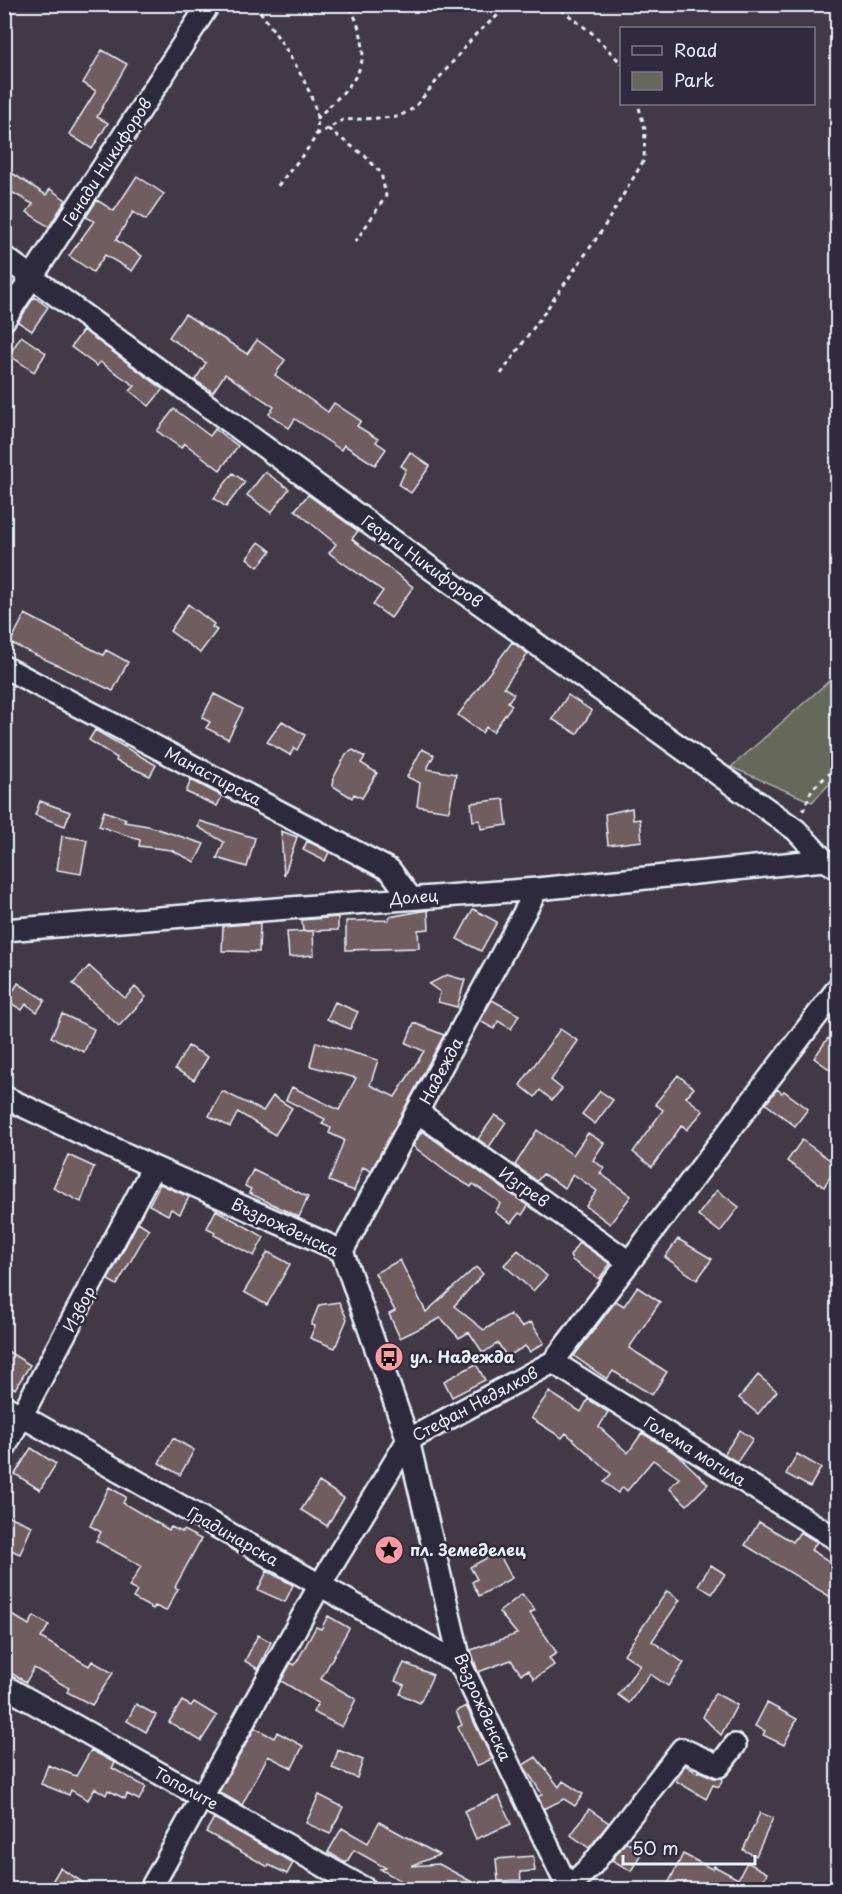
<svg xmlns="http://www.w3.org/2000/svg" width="842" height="1894" viewBox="0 0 842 1894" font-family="'Playpen Sans',sans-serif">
<rect width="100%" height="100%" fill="#423947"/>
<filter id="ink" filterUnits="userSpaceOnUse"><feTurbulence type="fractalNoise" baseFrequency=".0167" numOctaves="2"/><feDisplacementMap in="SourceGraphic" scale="12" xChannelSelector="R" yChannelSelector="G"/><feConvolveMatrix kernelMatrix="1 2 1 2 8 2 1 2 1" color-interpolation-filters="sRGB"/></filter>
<g filter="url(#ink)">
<path fill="#66685a" stroke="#a7aca9" stroke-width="1.5" d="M837,674v102l-25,26 -81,-35z"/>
<path fill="#705d5e" stroke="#e8f1f8" stroke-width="1.5" d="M102,50l25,14 -30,53 11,6 -16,26 -23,-15 27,-43 -13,-8z
M4,168l42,27 4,-6 16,11 -17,27 -22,-15 6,-8 -29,-16z
M137,176l27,18 -18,26 -13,-8 -17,28 26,16 -10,15 -27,-16 -12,17 -24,-16 25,-35 -8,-4 11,-17 17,11z
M34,297l14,10 -16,24 -14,-9z
M185,314l62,40 10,-14 28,20 -10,15 53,37 6,-9 27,18 -4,5 21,13 -2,3 10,7 -11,16 -31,-20 -3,5 -46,-31 -6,9 -20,-14 5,-7 -49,-33 -12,18 -18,-12 11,-17 -37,-26z
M83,330l80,59 -14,17 -19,-15 5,-5 -35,-24 -3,4 -26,-19z
M21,336l25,17 -12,19 -25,-17z
M174,409l36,27 5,-7 23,17 -18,24 -36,-27 -3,5 -24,-17z
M410,452l20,14 -19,27 -12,-8 7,-16 -5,-3z
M265,472l24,17 -18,24 -24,-18z
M233,473l12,9 -19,25 -12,-9z
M308,495l50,36 -6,8 61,48 -22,31 -18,-13 10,-14 -54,-38 7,-9 -41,-34z
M259,542l12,9 -13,16 -11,-9z
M188,604l26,20 -2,3 5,3 -17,23 -30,-22z
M25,614l78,41 3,-5 22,12 -15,29 -103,-48z
M512,642l16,12 -24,33 10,7 -6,8 4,3 -19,27 -7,-5 -4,6 -24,-18z
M214,694l29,15 -15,30 -22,-11 4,-6 -8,-4z
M568,695l24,16 -15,23 -25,-15z
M282,721l23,14 -8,15 -3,-2 -4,7 -23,-13z
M95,730l61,35 -6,11 -34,-15 1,-3 -28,-18z
M422,749l12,6 -7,14 29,5 -7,37 -32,-5 3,-23 -13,-6z
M353,750l12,7 -4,6 16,10 -15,25 -8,-4 -2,4 -19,-12 1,-9 12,-23z
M191,780l31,16 -5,10 -31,-14z
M504,799l3,26 -26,4 -1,-9 -7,1 -2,-18z
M40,801l30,11 -5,14 -30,-11z
M632,808l1,12 7,-1 2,22 -34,4 -3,-31z
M104,811l22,8 -2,3 24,4 56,18 -9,18 -24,-12 -32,-4 1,-6 -41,-14z
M200,821l55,17 -8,29 -30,-9 7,-16 -26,-15z
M281,831l16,6 -13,39z
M62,836l25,4 -6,34 -24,-4z
M307,841l22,11 -4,9 -22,-11z
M473,909l24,13 -16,29 -24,-12z
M428,910l1,19 -11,1 1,18 -73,2v-29l43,-1v-3z
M338,917v13l-35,1 -1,-11z
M260,923l-1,29 -37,-1 1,-25z
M313,931l1,24 -25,2 -2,-25z
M89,966l36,32 10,-11 11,10 -27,29 -46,-42z
M447,975l18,5 -8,27 -19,-5 2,-10 -11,-8z
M18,983l27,17 -8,12 -11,-8 -4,6 -15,-9z
M492,1000l27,15 -8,14 -13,-8 -4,8 -14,-8z
M335,1002l23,10 -8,17 -23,-10z
M62,1014l32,15 -10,23 -33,-15z
M414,1023l30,12 -73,136 -8,-4 -9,24 -25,-10 15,-41 -15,-7 2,-5 -9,-4 3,-5 -39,-19 6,-13 47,23 17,-32 -46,-12 6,-24 62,18 -8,25 25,12 29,-46 -18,-8z
M560,1029l18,12 -27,39 11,9 -10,11 -12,-10 -5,7 -15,-12z
M828,1038l9,7v18l-5,8 -18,-13z
M188,1046l20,11 -14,23 -19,-11z
M678,1075l16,13 -8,9 17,14 -16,19 -5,-5 -30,42 -19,-15 30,-42 -8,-6z
M777,1089l5,4 2,-2 24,18 -13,17 -29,-22z
M222,1091l41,20 10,-15 19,12 -17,27 -37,-23 -8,15 -21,-11z
M600,1091l13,9 -18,24 -13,-10z
M495,1115l11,7 -17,25 -11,-8z
M537,1130l36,25 15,-22 16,10 -11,17 11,8 -4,5 31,23 -21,28 -24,-18 11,-15 -24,-17 -8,14 -22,-14 -6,7 -22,-16z
M422,1131l106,75 -6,9 -3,-2 -8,10 -16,-11 5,-8 -3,-4 -24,-16 -2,3 -22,-13 -36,-28z
M802,1140l35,25 -13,22 -37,-26z
M68,1155l26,12 -13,35 -28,-14z
M253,1170l55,27 -9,20 -50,-24 2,-4 -6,-3z
M160,1184l29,13 -9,17 -9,-5 -3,6 -19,-10z
M717,1190l22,17 -19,25 -22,-17z
M216,1210l48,27 -10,19 -40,-21 1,-3 -8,-4z
M138,1222l11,7 -32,56 -9,-5z
M678,1239l34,20 -15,21 -32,-23z
M579,1242l31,22 -11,15 -27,-19 -2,-4z
M518,1250l29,26 -14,15 -29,-26z
M268,1252l22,12 -23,41 -23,-13z
M400,1260l26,52 50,-45 7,7 -29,32 30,24 26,-16 12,13 9,-5 13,21 -14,9 -5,-6 -18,11 -9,-14 -15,10 -14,-21 -10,6 -18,-20 -41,20 -11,-24 6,-3 -20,-38z
M637,1287l23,15 -31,46 38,24 -15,23 -39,-24 -6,8 -33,-23 42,-55 8,5z
M339,1302l8,17 -12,29 -25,-10 5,-12 -4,-1 8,-20z
M4,1349l26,16 -15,24 -11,-7z
M476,1364l9,16 -33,17 -8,-16z
M758,1375l19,16 -19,23 -19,-16z
M549,1392l32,20 7,-13 20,13 -9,15 29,26 14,-20 36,22 30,29 -21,21 -18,-17 10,-10 -26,-18 -26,31 -4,-4 -5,6 -14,-11 7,-8 -45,-41 -4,5 -31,-20z
M740,1430l13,9 -16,23 -13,-8z
M173,1438l21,12 -14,25 -21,-12z
M31,1448l25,16 -16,26 -25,-16z
M797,1454l24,14 -11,19 -24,-13z
M319,1482l25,16 -17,28 -26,-16z
M109,1487l17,10 -3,6 46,27 2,-3 11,5 1,-2 18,9 -26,48 3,2 -12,22 -11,-5 -2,3 -20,-11 4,-7 -8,-4 12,-21 -45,-25 5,-9 -11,-6z
M4,1514l28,12 -12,28 -16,-7z
M759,1522l34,20 7,-10 17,10 -6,8 26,16v35l-92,-56z
M498,1552l14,26 -33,18 -7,-14 5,-3 -7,-12z
M711,1565l14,9 -13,20 -14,-9z
M267,1571l26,14 -8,17 -27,-12z
M667,1591l13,9 -28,41 32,22 -16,23 -18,-12 -21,29 -11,-8 22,-30 -16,-11z
M522,1594l13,16 -5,3 27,40 -8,5 5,7 -20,14 -6,-9 -7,4 -10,-14 -33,12 -7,-22 46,-16 -18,-22z
M4,1610l25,15 5,-9 15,9 -8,13 48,28 3,-5 21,12 -21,32 -25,-13 2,-4 -35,-20 -8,14 -22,-13z
M328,1616l21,12 -28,51 35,20 -14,28 -29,-15 5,-9 -37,-22 10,-18 4,2 21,-38 5,2z
M258,1635l13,7 -13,27 -13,-8z
M404,1663l29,12 -13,28 -20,-9 4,-9 -9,-4z
M715,1693l22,12 -16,30 -18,-18z
M182,1701l9,5 3,-4 23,14 -16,25 -32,-19z
M767,1703l30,16 -13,26 -21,-10 2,-4 -10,-5z
M136,1704l20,11 -10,17 -19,-11z
M466,1706l26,53 -16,7 -18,-39 4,-2 -6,-14z
M255,1728l19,10 3,-6 26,14 -11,22 -24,-12 -26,49 -23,-13z
M91,1750l24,13 -3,5 34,19 -7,13 -12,-6 -2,5 -17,-9 -2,5 -11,-7 -7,12 -17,-10 -2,5 -28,-11 7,-19 28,11z
M338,1750l25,10 -6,18 -25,-10z
M536,1757l23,30 4,-6 20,13 -8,12 -11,-7 -20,10 -6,-12 4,-3 -19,-29z
M685,1765l12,8 1,-2 16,7h9l-4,9 -6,-2 -7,14 -30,-18z
M319,1795l24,12 -13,27 -24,-11z
M499,1796l12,28 -35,15 -12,-28z
M589,1809l20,14 -20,25 -18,-13z
M760,1813l13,5 -17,38 -13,-6z
M214,1818l79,45 -6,11 -18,-9 -1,2 -62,-35z
M379,1822l60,33 -28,11 28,-2 48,26h-70l-37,-21 6,-1 -32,-18 -8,13 -18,-11 14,-24 26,15z
M626,1842l16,10 -11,19 -19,-11z
M683,1854l29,15 2,-3 24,13 9,-17 20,11 -9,17h-93z
M533,1856l2,15 -15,1 1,8 -23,1 -2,-22z
M60,1868l35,22h-48z"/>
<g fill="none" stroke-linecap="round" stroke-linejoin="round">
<g stroke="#e8f1f8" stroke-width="26">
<path id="minor" d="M4,257l425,310 367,263 28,30 14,8
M4,320l205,-316
M4,667l386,203 20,27
M4,930l533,-41 287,-29
M4,1097l149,70 189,84 66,189 53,225 108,225
M419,1113l210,149
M342,1251l195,-362
M553,1362l285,178
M4,1406l457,259
M4,1449l149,-282
M4,1686l363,204
M568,1888l24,-23 90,-116 37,17 16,-21
M150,1890l170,-305 88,-145 145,-78 285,-374"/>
</g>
<path stroke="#e8f1f8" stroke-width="3" stroke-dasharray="4.5 4.5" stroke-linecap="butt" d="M255,4c19,28 72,97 61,131 -4,11 -31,41 -39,52
M554,4l38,29 30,31
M316,119c43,-41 62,-55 33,-115
M328,129l37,27 16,17 5,23 -32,48
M316,135l27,-15 55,-3 16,-9 62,-74 35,-30
M501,374l100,-142 43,-72 1,-31 -7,-25
M803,811l9,-22 26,-23"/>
<use href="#minor" stroke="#2f2a3d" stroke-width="21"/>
</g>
</g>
<defs>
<g id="bus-disc" transform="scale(1.5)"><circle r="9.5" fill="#ff9aa2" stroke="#2f2a3d"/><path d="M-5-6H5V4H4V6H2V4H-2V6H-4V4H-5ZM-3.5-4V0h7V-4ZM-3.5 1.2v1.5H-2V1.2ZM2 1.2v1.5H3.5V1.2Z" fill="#111"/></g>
<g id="sight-disc" transform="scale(1.5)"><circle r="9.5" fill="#ff9aa2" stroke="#2f2a3d"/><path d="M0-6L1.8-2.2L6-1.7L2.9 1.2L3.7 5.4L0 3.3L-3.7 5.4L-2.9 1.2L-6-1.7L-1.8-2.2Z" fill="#111"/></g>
</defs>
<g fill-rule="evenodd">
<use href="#bus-disc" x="389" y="1357"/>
<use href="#sight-disc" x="389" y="1550"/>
</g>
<g text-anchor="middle" stroke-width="5" stroke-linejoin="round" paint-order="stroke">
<g font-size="16" fill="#e8f1f8" stroke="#2f2a3d">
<text transform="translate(107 162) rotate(-57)" y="6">Генади Никифоров</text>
<text transform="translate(422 561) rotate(36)" y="6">Георги Никифоров</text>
<text transform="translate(213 776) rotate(28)" y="6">Манастирска</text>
<text transform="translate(414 897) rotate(-4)" y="6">Долец</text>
<text transform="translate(441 1071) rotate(-62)" y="6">Надежда</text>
<text transform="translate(524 1187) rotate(35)" y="6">Изгрев</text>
<text transform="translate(285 1227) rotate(25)" y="6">Възрожденска</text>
<text transform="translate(79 1309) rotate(-62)" y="6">Извор</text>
<text transform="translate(475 1404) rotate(-28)" y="6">Стефан Недялков</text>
<text transform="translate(695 1451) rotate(32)" y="6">Голема могила</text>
<text transform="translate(233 1536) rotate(30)" y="6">Градинарска</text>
<text transform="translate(483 1707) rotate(66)" y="6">Възрожденска</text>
<text transform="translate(186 1788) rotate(29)" y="6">Тополите</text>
</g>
<g font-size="16" font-weight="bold" fill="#e8f1f8" stroke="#2f2a3d" text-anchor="start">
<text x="410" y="1363">ул. Надежда</text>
<text x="410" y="1556">пл. Земеделец</text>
</g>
</g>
<rect width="842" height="1894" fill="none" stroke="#2f2a3d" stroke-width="24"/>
<rect x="12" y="12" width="818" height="1870" fill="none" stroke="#e8f1f8" stroke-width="2" filter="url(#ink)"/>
<rect x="620" y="27" width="195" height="78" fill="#2f2a3d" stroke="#797a88" stroke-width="1.5"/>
<rect x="632" y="46" width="30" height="9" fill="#2f2a3d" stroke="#797a88" stroke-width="1.5"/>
<text x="674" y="57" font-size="18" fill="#e8f1f8">Road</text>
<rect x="632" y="72" width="30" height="18" fill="#66685a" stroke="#797a88" stroke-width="1.5"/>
<text x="674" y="87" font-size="18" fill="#e8f1f8">Park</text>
<path d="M623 1855v9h132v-9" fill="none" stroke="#e8f1f8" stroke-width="3"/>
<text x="632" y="1855" font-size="18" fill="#e8f1f8" stroke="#2f2a3d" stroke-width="4.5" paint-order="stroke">50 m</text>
</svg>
